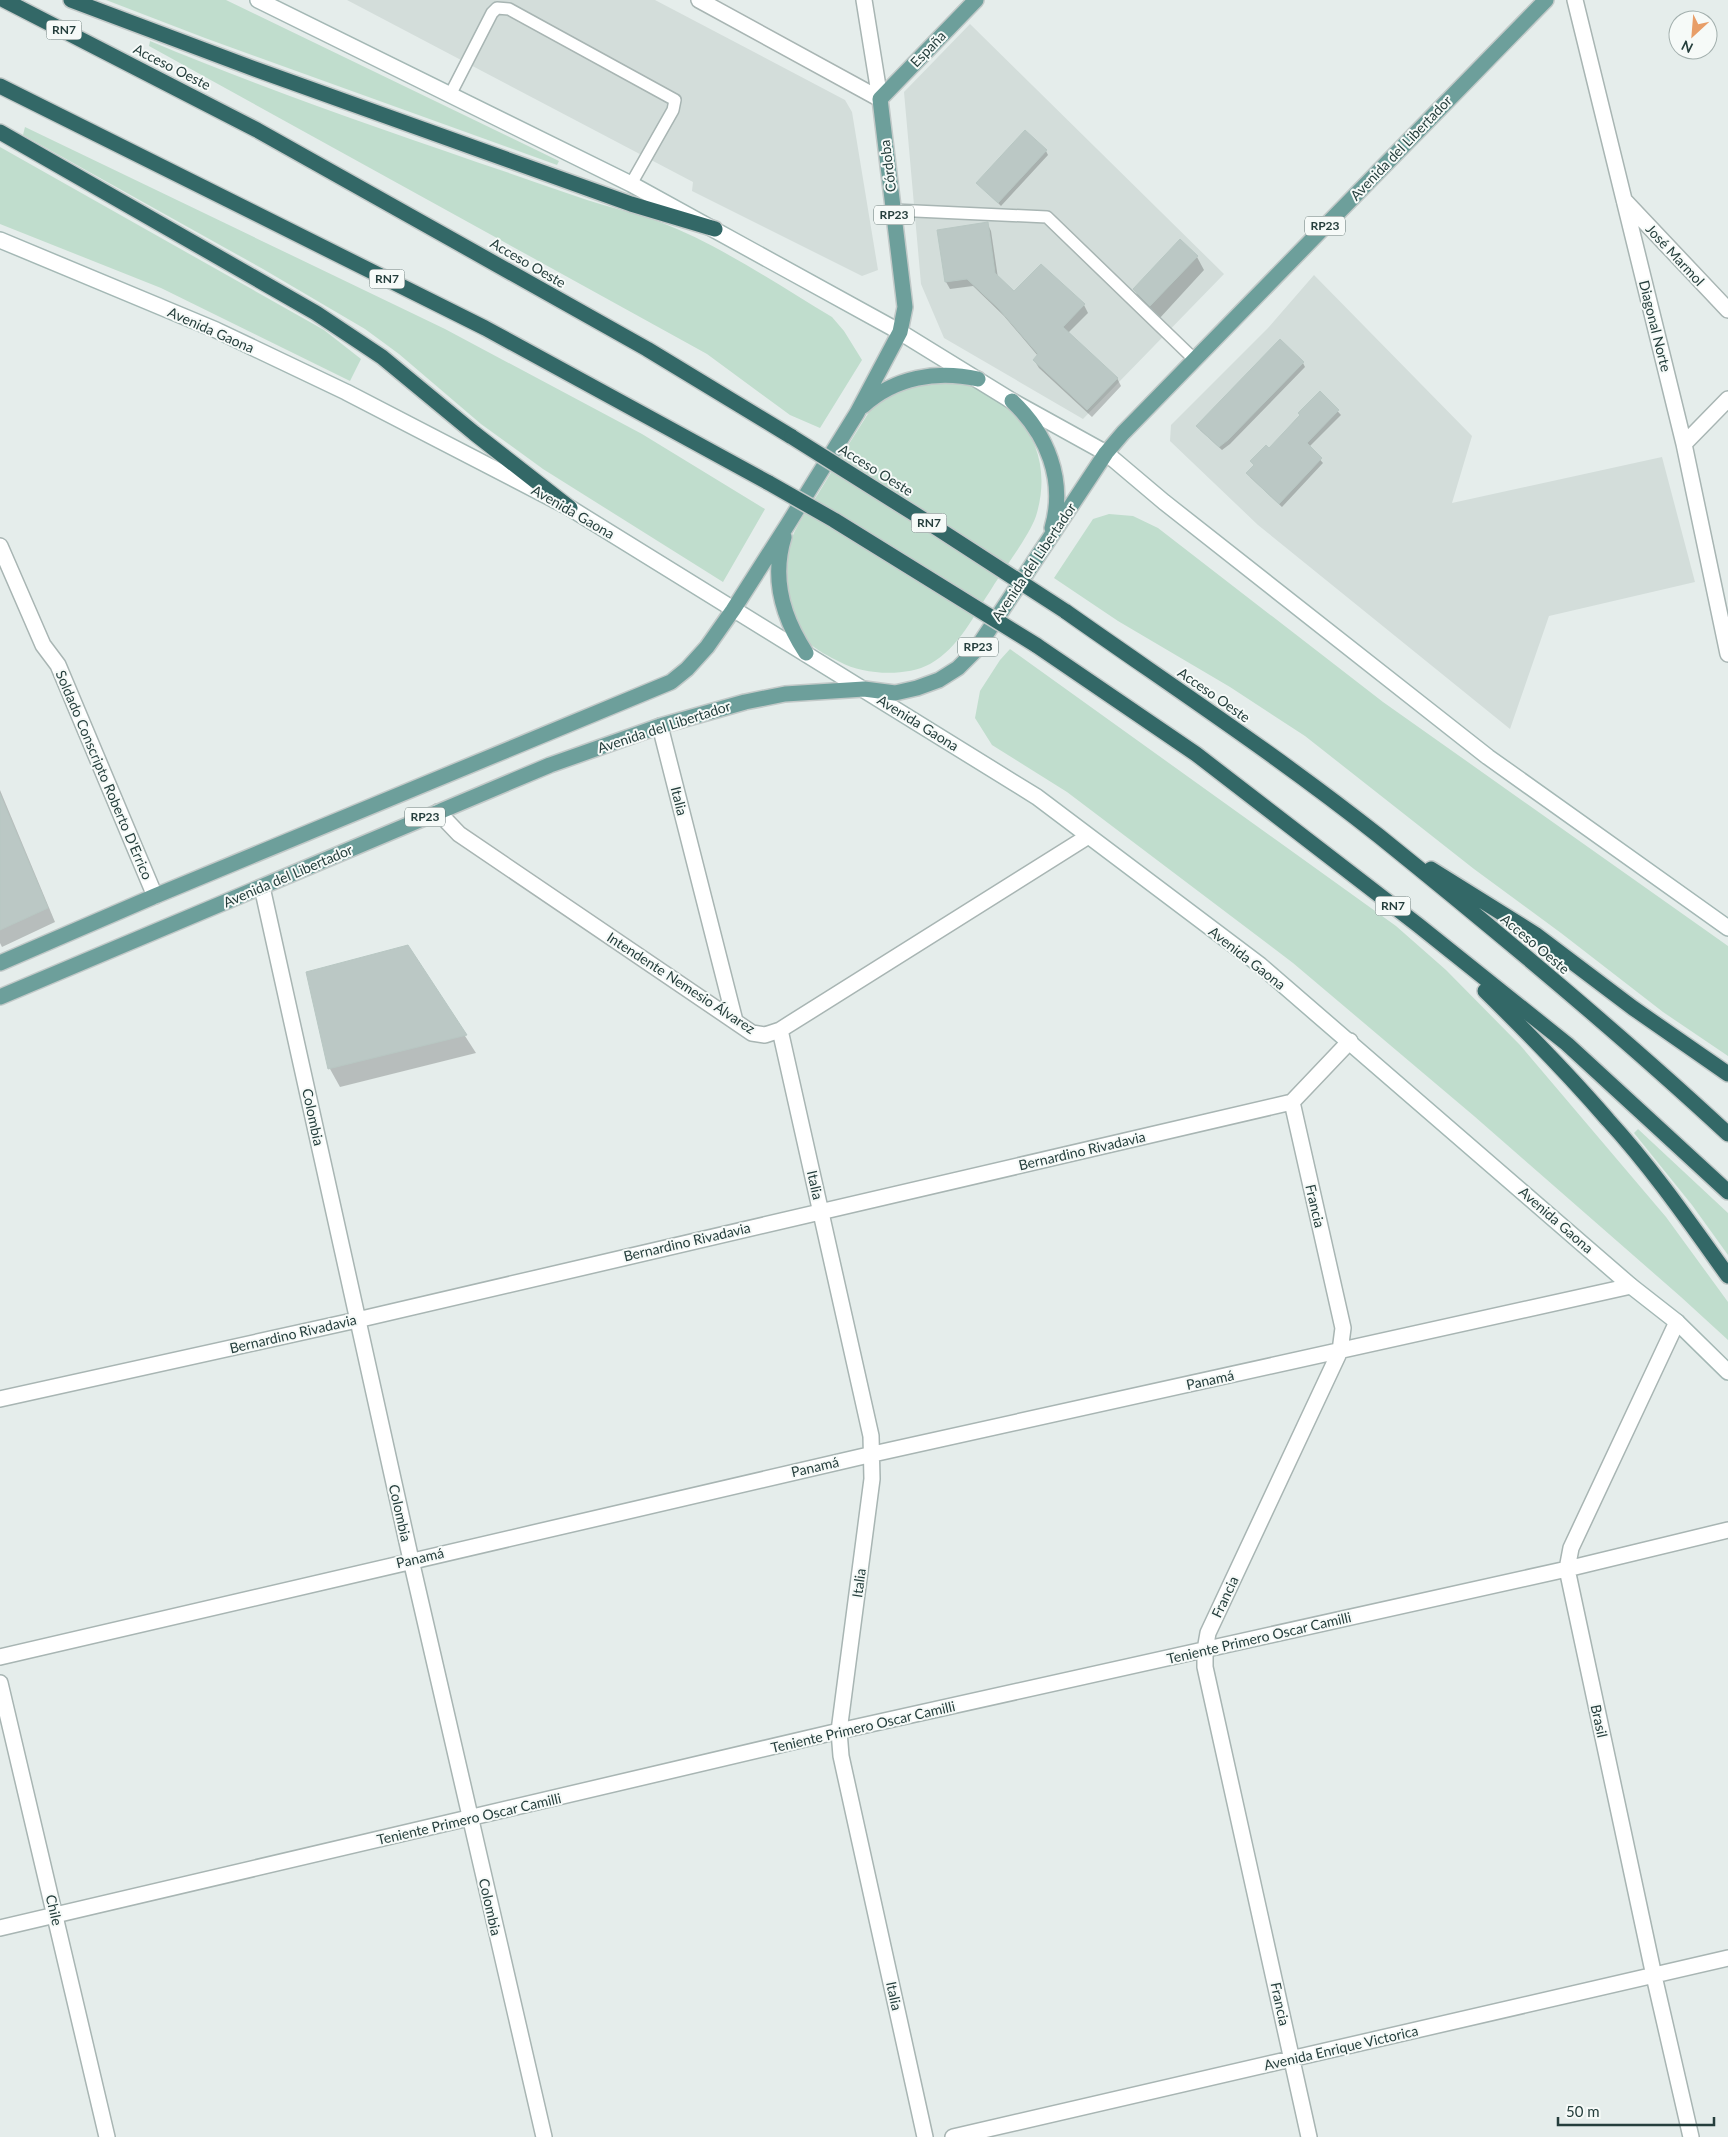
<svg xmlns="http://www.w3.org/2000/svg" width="1728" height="2137" viewBox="0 0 1728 2137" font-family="Lato,sans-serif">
<rect width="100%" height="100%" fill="#e5edeb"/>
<path fill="#d3ddda" d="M347,0h308l190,100 7,12 26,158 -16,6 -170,-85 1,-9z
M970,24l254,250 -141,145 -139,-81 -23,-54 -17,-192z
M1314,275l158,161 -20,67 210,-46 33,125 -146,34 -39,113 -252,-204 -88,-84 1,-16 97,-97z"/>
<path fill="#c0ddcd" d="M106,0h120l333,161 -2,4 -352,-127z
M150,41c143,60 291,108 437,159 24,8 49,13 73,22 58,22 118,63 172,95l12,14 18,29 -42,68 -30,-13 -83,-61 -558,-308z
M25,127l420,202 197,105 123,75 -42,73 -180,-113 -62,-45 -82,-70 -34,-25 -102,-60 -240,-134z
M0,147l324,183 37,29 -11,22 -189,-93 -161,-64z
M947,380c18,4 39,8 53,20 37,29 50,71 36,116 -7,20 -32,53 -44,72 -18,27 -33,60 -62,76 -24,13 -66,11 -90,-2 -10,-5 -24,-12 -32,-20 -23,-24 -29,-72 -17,-102 6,-16 17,-31 27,-46 17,-28 35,-57 53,-85 27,-21 42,-23 76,-29z
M1109,514l24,2 25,12 225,174 345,244v110l-65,-44 -102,-79 -87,-64 -169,-133 -75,-49 -112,-66 -64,-43 39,-59z
M1010,649l386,277 50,44 74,75 146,172 62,85v38l-47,-43 -207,-181 -181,-153 -226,-171 -75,-47 -17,-27 5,-27 20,-31z
M1638,1129l90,84v42l-36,-50 -58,-72z"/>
<path fill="#0003" d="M1046,151l2,4 -47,51 -23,-23z
M987,223l4,8 7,47 16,15 70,12 4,8 -20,20 49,45 4,8 -29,31 -53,-49 -5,-8 4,-4 -34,-40 -31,-30 -23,3 -4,-7 -8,-51z
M1197,257l7,13 -45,49 -17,-16 -8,-14z
M1303,363l2,4 -75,77 -8,6 -22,-20z
M1320,392l21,23 -32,32 14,16 -41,44 -32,-30 5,-11 -3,-5 17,-11z
M0,790l55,132 -53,25 -2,-4z
M407,946l69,107 -136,34 -10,-18 -23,-96z"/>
<path fill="#bbc8c5" stroke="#b8c7c3" d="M1025,130l22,20 -49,53 -22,-20z
M988,222l7,51 19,18 27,-27 44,40 -22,23 55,51 -31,32 -54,-50 5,-6 -40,-46 -31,-29 -22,3 -8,-52z
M1180,239l18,17 -48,50 -17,-17z
M1280,339l24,23 -76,78 -9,7 -23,-21z
M1320,391l19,19 -32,33 15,15 -43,46 -33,-31 8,-8 -4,-4 16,-16 3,3 31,-33 -2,-2z
M0,794l48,114 -48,22z
M408,945l59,90 -139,34 -22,-97z"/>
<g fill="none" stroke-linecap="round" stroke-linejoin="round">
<g stroke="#a8b5b3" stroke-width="14">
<path id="lane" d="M450,95l42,-82 5,-5 12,1 166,91 -2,10 -42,74
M894,210l153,7 148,143"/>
</g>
<g stroke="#a8b5b3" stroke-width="18">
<path id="street" d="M699,0l181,99
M864,0l16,99
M1575,0l109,444 44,210
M1624,200l104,110
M1684,444l44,-45
M0,546l43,99 15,20 97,231
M660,726l75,295
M438,812l21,22 293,199 13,2 15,-5 307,-193
M262,887l149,673 133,577
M780,1030l91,406 1,43 -33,252 2,25 84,381
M1292,1102l51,226 -3,23 -132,282 -3,17v17l104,470
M1677,1322l-106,226 -4,21 87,407 37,161
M0,1399l357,-79 935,-218 58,-61
M0,1657l873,-203 758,-168
M0,1683l107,454
M0,1928l839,-197 728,-162 161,-39
M953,2137l775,-179"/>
</g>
<g stroke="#a4b8b5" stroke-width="18">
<path id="secondary" d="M258,0l373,184 269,148 112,69 94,52 58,49 324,255 240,171
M0,240l216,90 130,62 224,116 467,289 223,168 371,321 46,36 51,50"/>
</g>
<g stroke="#c2c9c8" stroke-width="18">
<path id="primary" d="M1012,401c35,33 54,79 40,127
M863,406c32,-29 74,-36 115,-27
M784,537c-13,42 -1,81 22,116
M0,963l155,-67 516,-214 16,-13 20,-22 26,-37 55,-86 69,-111 43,-81 5,-25 -25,-208 96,-99
M0,997l550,-232 110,-39 85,-24 40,-8 79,-5 31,4 22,-5 22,-8 19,-12 17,-17 131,-198 17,-20 423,-433"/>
</g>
<g stroke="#c2c9c8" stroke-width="18">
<path id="highway" d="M4,0l253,130 390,219 145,88
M71,0l181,68 379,136 84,25
M0,86l485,242 284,155
M0,132l316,181 66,44 92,76 96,75
M1065,611c105,74 213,145 314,225 119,96 237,194 349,298
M1036,645l160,109 222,171 149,119 161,148
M1431,869l104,65 98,74 95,66
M1485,991c42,41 84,84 123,129 44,48 82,103 120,156"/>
</g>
<use href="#lane" stroke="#fff" stroke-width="11"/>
<use href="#street" stroke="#fff" stroke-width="15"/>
<use href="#secondary" stroke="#fff" stroke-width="15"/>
<use href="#primary" stroke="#6d9f9b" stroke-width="15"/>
<use href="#highway" stroke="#336867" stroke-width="15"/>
<g stroke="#c2c9c8" stroke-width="18" stroke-linecap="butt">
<path id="highway-bridge" d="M792,437l137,86 136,88
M769,483l65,37 202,125"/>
</g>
<use href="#highway-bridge" stroke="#336867" stroke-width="15"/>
</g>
<g text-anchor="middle" stroke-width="4" stroke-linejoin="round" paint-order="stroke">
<g fill="#f6faf8" stroke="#647674" stroke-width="1">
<rect x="46.5" y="20.5" width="35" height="19" rx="4"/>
<rect x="874" y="205.5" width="40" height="19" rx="4"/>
<rect x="1305" y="216.5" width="40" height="19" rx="4"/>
<rect x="369.5" y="269.5" width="35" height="19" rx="4"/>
<rect x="911.5" y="513.5" width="35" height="19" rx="4"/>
<rect x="958" y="637.5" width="40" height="19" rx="4"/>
<rect x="405" y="807.5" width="40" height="19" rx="4"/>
<rect x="1375.5" y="896.5" width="35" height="19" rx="4"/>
</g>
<g font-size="12" font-weight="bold" fill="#253e3c">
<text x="64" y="34">RN7</text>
<text x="894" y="219">RP23</text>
<text x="1325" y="230">RP23</text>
<text x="387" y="283">RN7</text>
<text x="929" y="527">RN7</text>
<text x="978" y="651">RP23</text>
<text x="425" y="821">RP23</text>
<text x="1393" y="910">RN7</text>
</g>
<g font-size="14" fill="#253e3c" stroke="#f6faf8">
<text transform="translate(928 49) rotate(-46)" y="5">España</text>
<text transform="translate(172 67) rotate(27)" y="5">Acceso Oeste</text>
<text transform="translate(1401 148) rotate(-46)" y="5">Avenida del Libertador</text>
<text transform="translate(888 166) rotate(-97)" y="5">Córdoba</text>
<text transform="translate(1675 255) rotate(47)" y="5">José Marmol</text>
<text transform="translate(528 263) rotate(30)" y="5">Acceso Oeste</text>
<text transform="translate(1655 326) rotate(76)" y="5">Diagonal Norte</text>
<text transform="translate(211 330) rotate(24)" y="5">Avenida Gaona</text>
<text transform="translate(876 470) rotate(32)" y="5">Acceso Oeste</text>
<text transform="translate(573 512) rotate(30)" y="5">Avenida Gaona</text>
<text transform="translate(1034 562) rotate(-56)" y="5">Avenida del Libertador</text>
<text transform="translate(1214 695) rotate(35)" y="5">Acceso Oeste</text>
<text transform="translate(918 723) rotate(32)" y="5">Avenida Gaona</text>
<text transform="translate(664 727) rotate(-18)" y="5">Avenida del Libertador</text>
<text transform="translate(104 775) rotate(67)" y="5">Soldado Conscripto Roberto D'Errico</text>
<text transform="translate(679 801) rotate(76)" y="5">Italia</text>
<text transform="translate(288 876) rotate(-23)" y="5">Avenida del Libertador</text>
<text transform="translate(1535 944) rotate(40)" y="5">Acceso Oeste</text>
<text transform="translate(1247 958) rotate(38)" y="5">Avenida Gaona</text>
<text transform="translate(681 983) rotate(33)" y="5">Intendente Nemesio Álvarez</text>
<text transform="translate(313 1117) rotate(78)" y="5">Colombia</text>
<text transform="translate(1082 1151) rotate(-13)" y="5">Bernardino Rivadavia</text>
<text transform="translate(815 1185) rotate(77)" y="5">Italia</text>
<text transform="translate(1315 1206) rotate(77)" y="5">Francia</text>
<text transform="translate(1556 1220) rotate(41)" y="5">Avenida Gaona</text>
<text transform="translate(687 1242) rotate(-13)" y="5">Bernardino Rivadavia</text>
<text transform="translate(293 1334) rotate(-13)" y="5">Bernardino Rivadavia</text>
<text transform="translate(1210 1380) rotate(-12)" y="5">Panamá</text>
<text transform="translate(815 1467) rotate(-13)" y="5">Panamá</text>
<text transform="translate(400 1513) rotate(77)" y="5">Colombia</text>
<text transform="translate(420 1558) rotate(-13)" y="5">Panamá</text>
<text transform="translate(859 1583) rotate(-82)" y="5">Italia</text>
<text transform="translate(1225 1597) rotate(-65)" y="5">Francia</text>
<text transform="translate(1259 1638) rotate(-13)" y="5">Teniente Primero Oscar Camilli</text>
<text transform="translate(1599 1721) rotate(78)" y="5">Brasil</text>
<text transform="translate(863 1727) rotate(-13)" y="5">Teniente Primero Oscar Camilli</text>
<text transform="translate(469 1819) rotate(-13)" y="5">Teniente Primero Oscar Camilli</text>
<text transform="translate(490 1907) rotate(77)" y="5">Colombia</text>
<text transform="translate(54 1910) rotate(77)" y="5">Chile</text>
<text transform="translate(894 1996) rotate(78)" y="5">Italia</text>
<text transform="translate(1280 2004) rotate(78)" y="5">Francia</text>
<text transform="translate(1341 2048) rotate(-13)" y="5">Avenida Enrique Victorica</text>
</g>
</g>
<g transform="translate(1693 35) rotate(206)"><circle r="24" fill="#f6faf8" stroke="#a2afad"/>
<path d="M0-4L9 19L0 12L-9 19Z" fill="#e89e68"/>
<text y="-8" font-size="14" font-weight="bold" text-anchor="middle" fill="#253e3c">N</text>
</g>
<path d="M1558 2117v8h156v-8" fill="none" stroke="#253e3c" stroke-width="2.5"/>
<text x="1566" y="2117" font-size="15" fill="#253e3c" stroke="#f6faf8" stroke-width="4" paint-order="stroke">50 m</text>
</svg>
